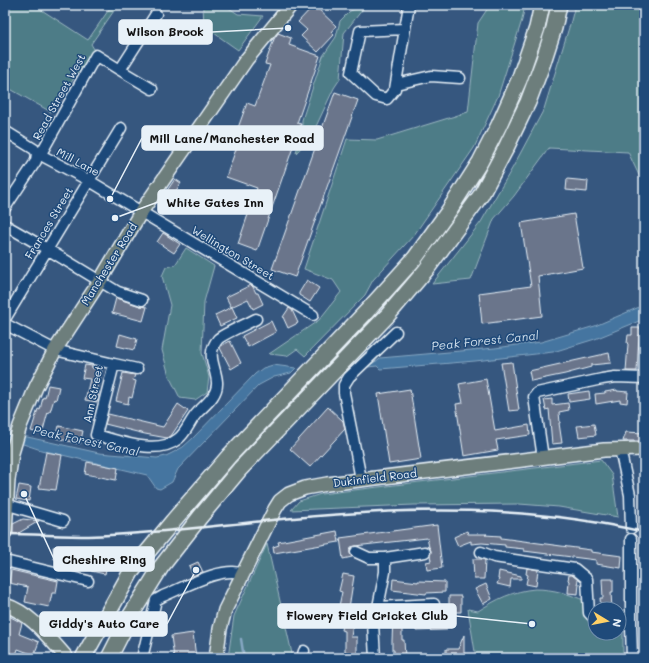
<svg xmlns="http://www.w3.org/2000/svg" width="649" height="663" viewBox="0 0 649 663" font-family="Mali,sans-serif">
<rect width="100%" height="100%" fill="#36577f"/>
<filter id="ink" filterUnits="userSpaceOnUse"><feTurbulence type="fractalNoise" baseFrequency=".025" numOctaves="2"/><feDisplacementMap in="SourceGraphic" scale="8" xChannelSelector="R" yChannelSelector="G"/><feConvolveMatrix kernelMatrix="1 2 1 2 8 2 1 2 1" color-interpolation-filters="sRGB"/></filter>
<g filter="url(#ink)">
<path fill="#4d7c87" stroke="#9ab6c0" d="M5,5h29l54,35 24,-35h6l-27,39 3,5 -43,63 -46,-26z
M203,5h26v3l9,6 25,2 -25,34 -34,-24z
M366,5l-22,28 -4,46 -6,9 -23,49 -15,16 6,-26v-7l21,-64 13,-19 4,-16 10,-10z
M490,5h35l-3,15 -24,76 -24,52 -60,87 -41,45 -8,15 -60,61 -8,-7 -10,7 -18,-2 50,-34 22,-28 -8,-12 -29,-11 43,-130 30,1 91,-28 10,-89z
M575,5h69v181l-16,-34 -79,-4 -35,48 -20,23 -23,61 -39,4 49,-62 32,-55 31,-58 27,-88z
M186,248l28,18 -10,36 -2,51 7,24 -2,15 -12,8 -15,-2 -11,-22 -7,-26 8,-45 -8,-29 4,-9 9,-2z
M601,460l11,15 6,42 -59,-10 -40,-3 -105,1 -123,5 8,-9 22,-7z
M267,544l26,114h-65l6,-42z
M535,589c19,0 34,5 51,12l6,20 3,3v9h24v-3h4v28h-147l-8,-49 10,2c19,-12 35,-20 57,-22z"/>
<path fill="#4475a0" stroke="#86a7c3" d="M644,305v14l-49,20 -42,13 -78,9 -95,8 -3,-3 -9,1c4,-4 8,-5 12,-9l115,-10 46,-6 54,-16z
M273,365l23,3 -5,5 -17,4 -15,8 -81,84 -6,13 -12,7 -4,-1 -9,-13 -106,-25 -36,-12v-6l94,21 58,5 9,-2 8,-4 9,-5 10,-9 62,-64 8,-6z"/>
<g fill="none" stroke-linecap="round" stroke-linejoin="round">
<path stroke="#86a7c3" stroke-width="2.5" d="M286,21l2,7
M241,639l3,19"/>
</g>
<path fill="#6b748b" stroke="#e8f1f8" d="M314,5l22,21 -5,6 3,3 -16,17 -17,-16 6,-6 -9,-8z
M278,33l13,5 -2,7 31,11 -23,67 4,1 -44,127 -19,-7 19,-56 -31,-11 13,-36 -5,-2 13,-36 8,3 15,-41 -5,-1 9,-25z
M335,92l23,8 -63,177 -23,-8z
M175,179l6,4 -13,20 -6,-5z
M567,179l21,2 -1,11 -21,-2z
M574,214l9,54 -45,8 4,40 -60,8 -3,-31 52,-7 -10,-63z
M163,233l17,11 -6,9 -17,-11z
M307,280l12,8 -9,14 -11,-7v-2z
M251,285l2,2 3,6h2l5,11 -10,5 -5,-10 -17,8 -5,-10z
M116,298l24,8 7,1 -4,14 -31,-8z
M232,307l5,11 -17,8 -5,-11z
M289,308l3,2 6,13 -10,5 -5,-11z
M271,321l5,11 -28,15 -6,-11z
M632,328h10v7h-3l-2,36h-11l2,-27 -1,-1 1,-8h4z
M120,334l17,5 -3,11 -17,-4z
M230,341l11,22 -10,6 -11,-21 1,-2z
M609,353l2,10 -20,2v2l-26,7 -34,7 -2,-10z
M512,362l7,48 -10,1 -8,-48z
M85,365l7,1v2l10,2 -5,22h2l-2,10 -12,-2 5,-21 -8,-1z
M123,373l12,2 -2,5 3,1 -4,17 -3,-1 -1,7 -12,-3z
M486,379l9,52 34,-6 1,10 -34,5 2,10 -34,6 -8,-52 7,-1 -4,-19z
M48,385l11,2 -3,13 -2,-1 -4,13h-2l-6,22 -11,-3 7,-22 2,1 3,-13 2,1z
M410,389l11,70 -32,5 -11,-70z
M617,390v1l11,1 -1,11 -7,-1v-2l-24,4 -1,-10 10,-1v-1z
M589,391l1,8 -21,3 -1,-8z
M552,399v6l16,-2 1,7 -10,2 1,11h-1l3,20 -10,1 -3,-35 -3,1 -2,-10z
M178,404l10,7 -17,25 -4,2 -22,-4 -40,-10 3,-10 55,13z
M328,407l15,14 2,8 -35,38 -20,-18z
M594,424l2,11 -17,2 -2,-11z
M59,426l24,5 -3,13 -24,-6z
M626,432l18,1v8h-21z
M46,452l16,3 -6,35 -17,-2z
M87,462l31,6 -2,12 -31,-6z
M19,485l12,2 -2,14 -13,-2z
M23,519l16,2 -22,13h-4v-10z
M437,525l5,43 -15,2 -1,-8 5,-1 -1,-6 1,-4 -2,-4 -2,-9 -72,8 -4,1 -1,3v3l2,4 -9,2 -3,-21z
M337,531l2,11 -65,11 -1,-6 6,-2 -1,-3z
M467,531l1,3h19l-2,1 16,1v2l90,12v2l31,4 -1,12 -25,-4v-4l-72,-9v-2l-19,-2v-2l-23,-2 -11,1v-3l-13,5 -4,-9z
M69,546l1,12 -16,1 -1,-12z
M80,549l9,2 -1,4 20,5 -3,14 -14,-3 1,-3 -15,-3z
M473,559h8l4,1 -1,19h-10z
M198,562l5,10 -10,4 -4,-10z
M527,568l11,2 -2,16 -10,-2 2,-9 -2,-1z
M11,570l47,11 -2,12h-4l-3,14 -24,-5 3,-15 -19,-4z
M499,571l22,5v3h-10l-1,8 -13,-3 2,-5h-1z
M343,574l11,2 -5,32 -10,-2 3,-14 -3,-1z
M569,575h3l6,5 -1,4h2l-1,10 -10,-1 1,-12 -1,-1z
M393,579l25,3v-1l27,1v10l-19,1v1l-34,-4z
M602,579h11v13h-2l1,17h-11l-1,-11h3z
M486,584l6,15 -9,5 -8,-15z
M449,596h12v16h-12z
M345,610l10,1 -4,26h6v21h-9v-6h-3v-21l-4,-1z
M5,614l17,9 -3,11 20,8 -5,13 -16,-6 -3,9h-9l3,-11 -4,-2z
M393,616h12v4l41,-2v12l-30,1v-5h-14v14h2l1,18h-11v-8h-2v-9z
M193,633l3,25h-22l-3,-22z
M464,635v20h-7v3h-11v-9h12z"/>
<g fill="none" stroke-linecap="round" stroke-linejoin="round">
<g stroke="#e8f1f8" stroke-width="13">
<path id="minor" d="M405,29l-45,2 -9,42 25,23 11,3 8,-10 14,-84
M396,84l35,-8 29,2
M152,89l-32,-19 36,-56
M5,131l29,18 3,4 51,27 225,135
M37,153l6,-3 53,-95 24,15
M5,208l31,-47 1,-8
M5,225l42,24 71,43 24,8
M5,319l116,-191
M5,324l50,26 59,14 -18,71c24,6 61,21 82,4 9,-7 12,-19 20,-27 8,-8 20,-17 19,-30 -1,-16 -12,-27 1,-43 5,-5 31,-16 38,-20
M114,364l23,5
M620,449l10,46 1,33
M543,458l-9,-61 3,-4 65,-14 13,-2 29,1
M361,479l-17,-86v-8l5,-8 47,-45
M5,504l58,17
M631,539v86l1,33
M356,552l13,6h16l40,-6
M481,552l13,5 81,12 12,10 2,34 6,6
M5,561l83,20
M378,607l56,-3
M619,625h12
M632,654l12,2
M142,658l14,-58 7,-4c20,-8 60,-31 80,-22
M302,658l2,-7
M375,658l-2,-35 5,-16 7,-35v-14"/>
</g>
<g stroke="#e8f1f8" stroke-width="16">
<path id="major" d="M5,532l3,-52 4,-27 8,-27 16,-39 19,-37 45,-69 41,-69 105,-152 45,-55
M5,605c26,8 44,33 62,53
M216,658l4,-29 5,-19 50,-101 5,-8 9,-7 16,-6 22,-4 277,-34 40,-1"/>
</g>
<g stroke="#e8f1f8" stroke-width="18">
<path id="highway" d="M83,658l48,-86 42,-51 56,-65 138,-145 48,-53 33,-46 32,-50 19,-37 20,-45 18,-52 5,-23
M109,658l22,-43 30,-48 39,-50 40,-48 147,-153 39,-46 55,-75 24,-45 23,-48 15,-40 11,-34 5,-23"/>
</g>
<use href="#minor" stroke="#1f4a7a" stroke-width="10"/>
<use href="#major" stroke="#6d7e7c" stroke-width="13"/>
<use href="#highway" stroke="#6d7e7c" stroke-width="15"/>
<path stroke="#e8f1f8" stroke-width="2.5" d="M5,534c28,0 56,2 84,2 69,-2 137,-12 205,-18 116,-11 236,-13 350,14"/>
</g>
</g>
<g text-anchor="middle" stroke-width="3" stroke-linejoin="round" paint-order="stroke">
<g font-size="11" fill="#e8f1f8" stroke="#1f4a7a">
<text transform="translate(59 97) rotate(-61)" y="4">Read Street West</text>
<text transform="translate(78 162) rotate(28)" y="4">Mill Lane</text>
<text transform="translate(49 223) rotate(-59)" y="4">Frances Street</text>
<text transform="translate(233 253) rotate(31)" y="4">Wellington Street</text>
<text transform="translate(109 264) rotate(-58)" y="4">Manchester Road</text>
<text transform="translate(93 394) rotate(-78)" y="4">Ann Street</text>
<text transform="translate(375 478) rotate(-7)" y="4">Dukinfield Road</text>
</g>
<g font-size="12" font-style="italic" fill="#cfdeeb" stroke="#1f4a7a">
<text transform="translate(485 341) rotate(-6)" y="4">Peak Forest Canal</text>
<text transform="translate(86 441) rotate(12)" y="4">Peak Forest Canal</text>
</g>
</g>
<path fill="none" stroke="#e8f1f8" stroke-width="1.5" d="M288 28L212 32M110 199L142 138M115 218L158 202M24 494L54 559M532 624L456 616M196 570L167 624"/>
<g fill="#e8f1f8" stroke="#1f4a7a" stroke-width="1.5">
<circle cx="288" cy="28" r="4"/>
<circle cx="110" cy="199" r="4"/>
<circle cx="115" cy="218" r="4"/>
<circle cx="24" cy="494" r="4"/>
<circle cx="532" cy="624" r="4"/>
<circle cx="196" cy="570" r="4"/>
</g>
<g fill="#e8f1f8" stroke="#e8f1f8" stroke-width="1.5">
<rect x="119" y="20" width="93" height="24" rx="4"/>
<rect x="142" y="126" width="181" height="24" rx="4"/>
<rect x="158" y="190" width="114" height="24" rx="4"/>
<rect x="54" y="547" width="100" height="24" rx="4"/>
<rect x="278" y="604" width="178" height="24" rx="4"/>
<rect x="40" y="612" width="127" height="24" rx="4"/>
</g>
<g font-size="12" text-anchor="middle" font-weight="bold" fill="#111">
<text x="165" y="36">Wilson Brook</text>
<text x="232" y="143">Mill Lane/Manchester Road</text>
<text x="215" y="207">White Gates Inn</text>
<text x="104" y="564">Cheshire Ring</text>
<text x="367" y="620">Flowery Field Cricket Club</text>
<text x="104" y="628">Giddy's Auto Care</text>
</g>
<rect width="649" height="663" fill="none" stroke="#1f4a7a" stroke-width="20"/>
<rect x="10" y="10" width="629" height="643" fill="none" stroke="#e8f1f8" stroke-width="1.5" filter="url(#ink)"/>
<g transform="translate(607 621) rotate(100)"><circle r="19" fill="#1f4a7a" stroke="#6f8dac"/>
<path d="M0-3L7 15L0 10L-7 15Z" fill="#ffd166"/>
<text y="-6" font-size="11" font-weight="bold" text-anchor="middle" fill="#e8f1f8">N</text>
</g>
</svg>
